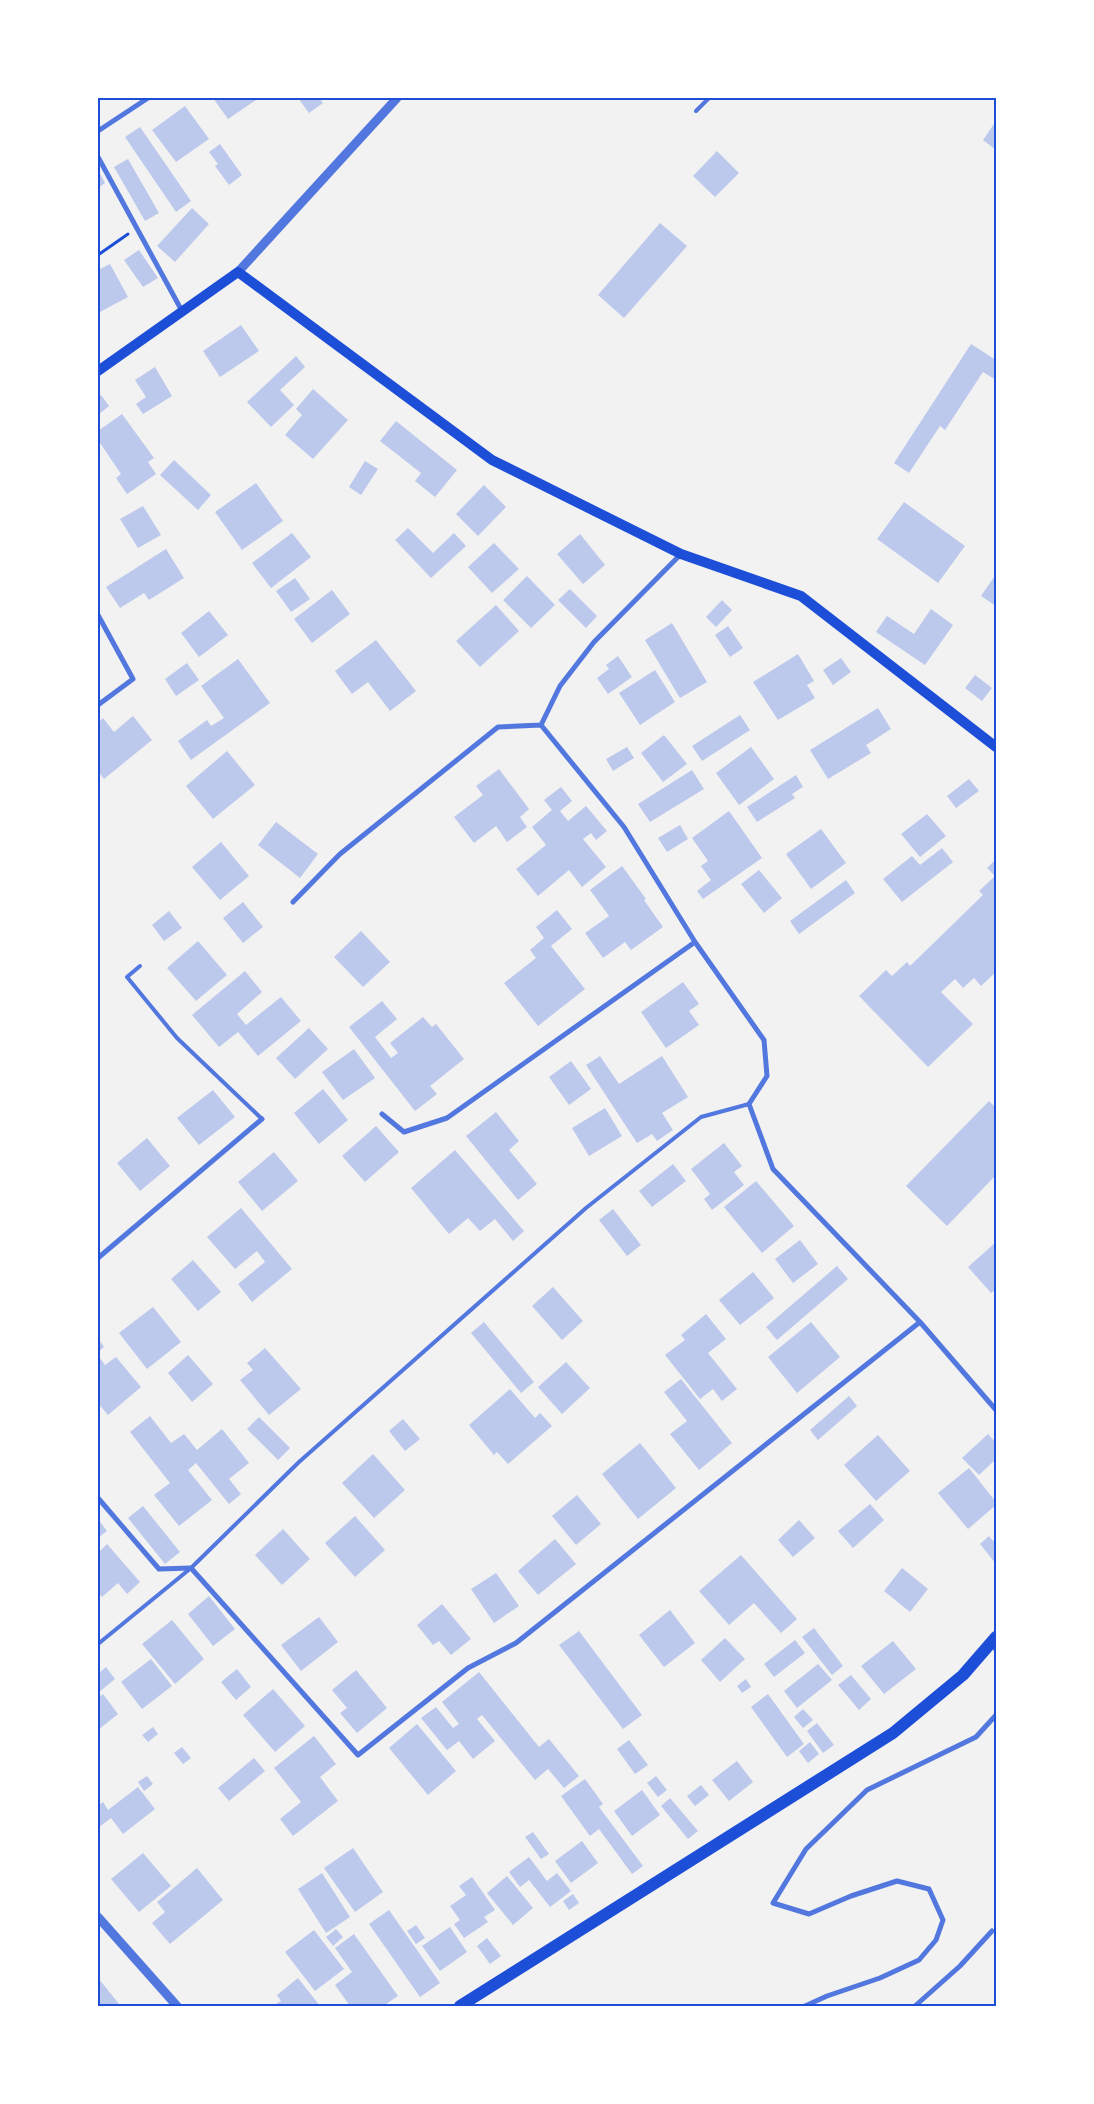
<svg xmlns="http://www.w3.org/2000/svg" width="1094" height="2104" viewBox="0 0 1094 2104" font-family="Overpass,sans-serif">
<rect width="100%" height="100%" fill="#f2f2f2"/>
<path fill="#bdc9ec" d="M213,98h46l-31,21z
M298,98h21l4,5 -14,10z
M185,106l24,33 -33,23 -24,-32z
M996,121v29l-13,-10z
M140,127l51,74 -15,11 -51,-75z
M220,144l22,31 -13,10 -14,-19 3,-2 -9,-12z
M717,151l22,22 -24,24 -22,-21z
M128,159l31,54 -14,8 -31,-54z
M98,170l7,13 -7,5z
M192,208l17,16 -34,38 -18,-16z
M660,223l27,23 -63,72 -26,-23z
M139,250l19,28 -15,9 -19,-27z
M110,264l18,33 -30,16v-43z
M241,325l18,26 -39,26 -17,-26z
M971,344l25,16v20l-13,-8 -38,58 -5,-4 -31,47 -15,-10z
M296,356l9,11 -25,23 14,15 -23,22 -24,-25z
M155,367l17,29 -29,18 -7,-10 10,-7 -11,-17z
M313,389l35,31 -35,39 -28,-24 17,-20 -6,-6z
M101,395l8,11 -11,9v-17z
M122,414l32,44 -6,4 8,12 -29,20 -11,-16 5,-4 -23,-34v-9z
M396,421l61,49 -22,27 -20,-16 6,-8 -41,-32z
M174,460l37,35 -13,15 -38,-35z
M365,461l13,8 -17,26 -12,-8z
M256,483l27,38 -41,29 -27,-38z
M484,485l22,22 -28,29 -22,-22z
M904,502l61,44 -27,37 -61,-44z
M143,506l18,29 -23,13 -18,-29z
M408,528l25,25 21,-20 12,13 -35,32 -36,-38z
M292,533l19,24 -40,31 -19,-25z
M580,534l25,31 -22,19 -26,-30z
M494,543l25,26 -27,24 -24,-26z
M166,549l18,29 -35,22 -5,-7 -24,15 -14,-21z
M996,574v32l-15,-10z
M527,576l28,29 -24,23 -28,-28z
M295,578l15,21 -19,13 -15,-21z
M570,589l27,27 -11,12 -28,-28z
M332,590l18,24 -38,29 -18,-24z
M722,600l10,10 -16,17 -10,-10z
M496,605l23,26 -39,36 -24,-26z
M931,609l22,16 -28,40 -49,-33 11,-16 27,18z
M209,611l19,24 -29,22 -18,-24z
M672,623l35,59 -27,16 -35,-58z
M728,626l15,22 -13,9 -15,-22z
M376,640l40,51 -26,20 -22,-29 -16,12 -17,-23z
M798,654l16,27 -7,4 8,13 -37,22 -25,-38z
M618,656l14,21 -24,17 -11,-16 12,-9 -3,-4z
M841,658l10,14 -18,13 -10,-15z
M238,659l32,44 -79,57 -13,-19 29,-21 4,6 13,-8 -23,-32z
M187,663l12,17 -23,16 -11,-17z
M655,670l20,32 -35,23 -21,-32z
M975,675l17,13 -10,13 -17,-13z
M878,708l13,21 -25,16 5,8 -43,26 -18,-29z
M740,715l10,15 -48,31 -10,-15z
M133,716l19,24 -48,39 -6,-8v-48l5,-5 11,14z
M664,735l23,29 -24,18 -22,-29z
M627,747l7,11 -21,13 -7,-12z
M751,747l23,32 -35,26 -23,-32z
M227,751l28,34 -42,34 -27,-33z
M499,769l30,40 -9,8 7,10 -20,15 -11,-16 -22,17 -20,-26 29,-22 -7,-9z
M692,770l12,19 -54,33 -12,-18z
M796,775l7,12 -11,7 3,4 -38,24 -10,-15z
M969,779l10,12 -23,17 -9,-12z
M561,787l11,14 -12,10 8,10 18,-15 21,25 -11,9 -5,-7 -8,6 23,28 -24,20 -13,-17 -31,26 -22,-27 30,-24 -14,-18 20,-17 -8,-10z
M729,811l33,47 -59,41 -6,-8 14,-11 -10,-14 7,-5 -16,-23z
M927,814l19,22 -26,21 -19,-23z
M276,822l42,32 -18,24 -42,-33z
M680,825l8,14 -21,13 -9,-14z
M821,829l25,34 -35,26 -25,-35z
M221,842l28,34 -29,24 -28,-33z
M942,848l11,14 -51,40 -19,-23 29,-23 8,9z
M996,859v113l-15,14 -7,-8 -11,10 -8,-9 -14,13 32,32 -45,43 -69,-71 27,-26 6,6 15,-14 3,4 73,-71 -4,-4 16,-15 -8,-8z
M622,866l24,33 -2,1 19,27 -32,23 -6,-8 -22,16 -18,-25 24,-17 -19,-26z
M759,870l23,28 -18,15 -23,-29z
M846,880l9,13 -56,41 -9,-13z
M243,902l20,25 -20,16 -20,-25z
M557,910l15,19 -21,17 34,43 -47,37 -34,-43 32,-25 -6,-8 14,-12 -8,-11z
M169,911l13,17 -18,13 -12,-16z
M361,931l29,31 -27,25 -29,-30z
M198,941l29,34 -31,26 -29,-33z
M245,971l17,21 -25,22 9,11 35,-28 20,24 -43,35 -20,-24 -19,15 -27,-32z
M683,982l16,22 -10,7 10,14 -33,23 -25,-36z
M382,1001l15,18 -22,18 16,21 7,-5 -8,-10 33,-26 9,10 4,-3 28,35 -34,27 7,8 -22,17 -66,-84z
M309,1028l19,21 -33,30 -19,-21z
M354,1049l21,29 -32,22 -21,-28z
M600,1056l19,28 43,-28 26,41 -26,16 11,17 -16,11 -5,-7 -15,9 -51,-78z
M571,1061l20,28 -22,16 -20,-28z
M323,1089l25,31 -29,24 -25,-31z
M213,1090l22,27 -36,28 -22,-27z
M989,1101l7,7v67l-49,51 -41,-40z
M605,1108l17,28 -33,20 -17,-28z
M496,1112l23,29 -10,9 28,34 -19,16 -52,-64z
M376,1126l23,26 -34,30 -23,-26z
M147,1138l23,28 -30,25 -23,-28z
M724,1143l18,23 -8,6 10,13 -32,25 -8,-11 6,-5 -19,-25z
M455,1150l69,81 -11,10 -18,-22 -15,12 -12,-13 -19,16 -38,-46z
M274,1152l24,29 -36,30 -24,-29z
M673,1164l13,17 -34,26 -13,-16z
M756,1181l38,45 -32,27 -38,-46z
M241,1208l51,61 -40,33 -14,-18 27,-22 -8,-11 -22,18 -28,-32z
M613,1209l28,36 -14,11 -28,-36z
M800,1240l18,24 -25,19 -18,-24z
M996,1242v47l-5,4 -23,-26z
M193,1260l28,32 -23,19 -27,-32z
M837,1266l11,13 -71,61 -11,-13z
M753,1272l21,26 -34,27 -21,-25z
M553,1287l30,34 -21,19 -30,-34z
M153,1307l28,35 -34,27 -28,-36z
M706,1314l20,25 -18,14 29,36 -15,12 -9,-12 -13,10 -35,-44 20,-15 -4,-5z
M484,1322l50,60 -13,11 -50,-60z
M811,1322l29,35 -43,36 -29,-36z
M98,1338l6,9 -6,5z
M265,1348l36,41 -32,26 -29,-35 13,-10 -6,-7z
M98,1355l7,10 11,-8 25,30 -33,28 -10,-12z
M188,1355l25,29 -21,18 -24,-29z
M566,1362l24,26 -28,26 -24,-27z
M681,1379l51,64 -33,27 -29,-36 17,-13 -23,-29z
M510,1389l25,29 5,-5 12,13 -44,38 -11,-12 -3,3 -25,-30z
M849,1396l8,10 -39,34 -8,-10z
M150,1416l21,27 13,-9 13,16 25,-21 27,34 -20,16 12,15 -12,10 -33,-41 -8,7 24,30 -33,26 -25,-31 16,-12 -40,-51z
M259,1417l31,31 -12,12 -31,-31z
M403,1419l17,20 -15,12 -16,-20z
M988,1434l8,9v16l-17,16 -17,-17z
M878,1435l32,36 -34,30 -32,-36z
M640,1443l36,45 -38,31 -36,-45z
M373,1454l32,36 -31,28 -32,-35z
M969,1468l27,34v3l-28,24 -30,-36z
M577,1495l24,29 -25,21 -24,-29z
M870,1504l14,16 -31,28 -15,-17z
M143,1506l37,46 -15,12 -37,-46z
M355,1516l30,34 -30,27 -30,-34z
M98,1519l9,12 -9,7z
M799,1520l16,18 -22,19 -15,-17z
M283,1529l27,30 -28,26 -27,-30z
M989,1536l4,5 3,-3v26l-16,-20z
M555,1539l21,25 -38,31 -20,-24z
M107,1544l33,38 -13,12 -9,-11 -16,14 -4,-5v-39z
M741,1555l56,64 -16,14 -27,-30 -25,22 -30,-34z
M902,1568l26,21 -18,23 -26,-21z
M496,1573l23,33 -25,17 -23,-34z
M209,1596l26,33 -22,17 -25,-32z
M442,1604l29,35 -20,16 -12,-14 -6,4 -16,-20z
M670,1610l25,33 -31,24 -25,-32z
M319,1617l19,25 -37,29 -20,-26z
M172,1620l32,39 -29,25 -33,-40z
M814,1628l29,38 -11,9 -30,-38z
M579,1631l63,84 -19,14 -64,-84z
M725,1638l20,21 -25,23 -19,-22z
M795,1640l10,13 -31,24 -10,-13z
M893,1641l23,28 -32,25 -23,-28z
M151,1659l21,27 -30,23 -21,-27z
M818,1664l14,16 -35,28 -13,-17z
M106,1667l9,12 -17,14v-19z
M237,1669l14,18 -15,13 -15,-18z
M356,1670l31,38 -30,25 -17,-20 7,-5 -15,-18z
M479,1672l60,75 10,-8 30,37 -15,12 -16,-19 -13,11 -53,-65 -5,4 18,22 -22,18 -14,-18 -12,9 -26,-32 15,-11 17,21 6,-4 -17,-22z
M851,1675l20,24 -12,11 -21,-25z
M746,1679l5,8 -9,6 -5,-7z
M273,1689l32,37 -30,26 -32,-37z
M103,1694l15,20 -20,16v-32z
M768,1694l36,50 -17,13 -36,-50z
M803,1709l10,11 -10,8 -9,-11z
M817,1723l17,22 -11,8 -16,-22z
M417,1724l39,47 -28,24 -39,-47z
M153,1727l5,7 -10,8 -6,-7z
M314,1736l22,28 -16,13 18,24 -45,35 -13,-17 21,-17 -27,-34z
M629,1740l19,25 -13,9 -18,-25z
M810,1742l9,12 -11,9 -9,-12z
M182,1747l9,11 -8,6 -9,-11z
M254,1758l11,13 -36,30 -11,-13z
M737,1761l16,21 -24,19 -17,-21z
M147,1776l6,8 -9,7 -6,-9z
M656,1776l11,14 -9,7 -11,-14z
M585,1779l18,25 -4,3 44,59 -11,8 -33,-45 -9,7 -29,-40z
M701,1785l8,10 -14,11 -8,-10z
M138,1787l17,22 -32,25 -12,-16 -13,10v-22l5,-4 5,8z
M642,1790l18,25 -28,21 -18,-25z
M670,1798l28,33 -10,8 -27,-33z
M533,1832l16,22 -8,5 -16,-22z
M582,1841l16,22 -27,20 -16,-22z
M353,1848l30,44 -28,20 -31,-44z
M143,1853l28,33 -32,26 -28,-33z
M529,1857l18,24 10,-8 14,18 -21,16 -21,-27 -9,7 -11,-15z
M197,1868l26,32 -53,44 -18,-21 13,-11 -8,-10z
M322,1873l28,44 -24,16 -28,-44z
M507,1876l26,32 -20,17 -26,-32z
M472,1877l23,33 -11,7 4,5 -24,16 -10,-14 6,-4 -10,-14 16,-11 -7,-9z
M573,1894l6,9 -10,7 -6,-9z
M389,1910l51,73 -20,14 -51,-73z
M416,1925l9,13 -9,6 -9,-13z
M450,1927l17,25 -27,19 -18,-25z
M336,1929l7,8 -10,9 -7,-9z
M314,1930l30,39 -29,22 -30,-39z
M354,1934l44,62 -15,10h-33l-15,-21 17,-13 -17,-24z
M487,1938l14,18 -11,8 -13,-18z
M298,1978l22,28h-47l8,-5 -4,-6z
M99,1979l20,25 -4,2h-17z"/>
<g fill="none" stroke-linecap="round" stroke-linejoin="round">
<path stroke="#1d4ed8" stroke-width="3" d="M98,255l30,-21"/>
<path stroke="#5277de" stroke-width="4" d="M696,111l13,-13
M140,966l-13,11 50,61 85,81
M98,1644l93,-76 108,-106 287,-254 115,-91 48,-13"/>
<path stroke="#5277de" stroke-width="5" d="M98,131l50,-33
M98,157l84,154
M681,554l-87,88 -34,44 -19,39 83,102 71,115 69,98 3,36 -18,28 24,65 147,153 76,88
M98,615l35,64 -35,26
M293,902l47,-48 158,-127 43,-2
M382,1114l22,18 43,-14 248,-176
M98,1258l164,-139
M98,1498l61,71 32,-1 167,187 110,-87 48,-25 404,-321
M993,1641l3,9
M805,2006l22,-10 53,-18 39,-18 17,-20 7,-20 -14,-31 -32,-8 -46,15 -42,18 -36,-11 33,-54 61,-59 109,-53 20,-22
M915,2006l45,-40 32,-35"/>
<path stroke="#5277de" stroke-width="9" d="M238,272l159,-174
M98,1917l79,89"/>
<path stroke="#1d4ed8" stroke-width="10" d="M98,371l140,-99 254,188 189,94 120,42 195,151"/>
<path stroke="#1d4ed8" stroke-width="12" d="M460,2006l433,-273 70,-58 33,-38"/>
</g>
<rect width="1094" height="2104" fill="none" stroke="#ffffff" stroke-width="198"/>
<rect x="99" y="99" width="896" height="1906" fill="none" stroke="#1d4ed8" stroke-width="2"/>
</svg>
